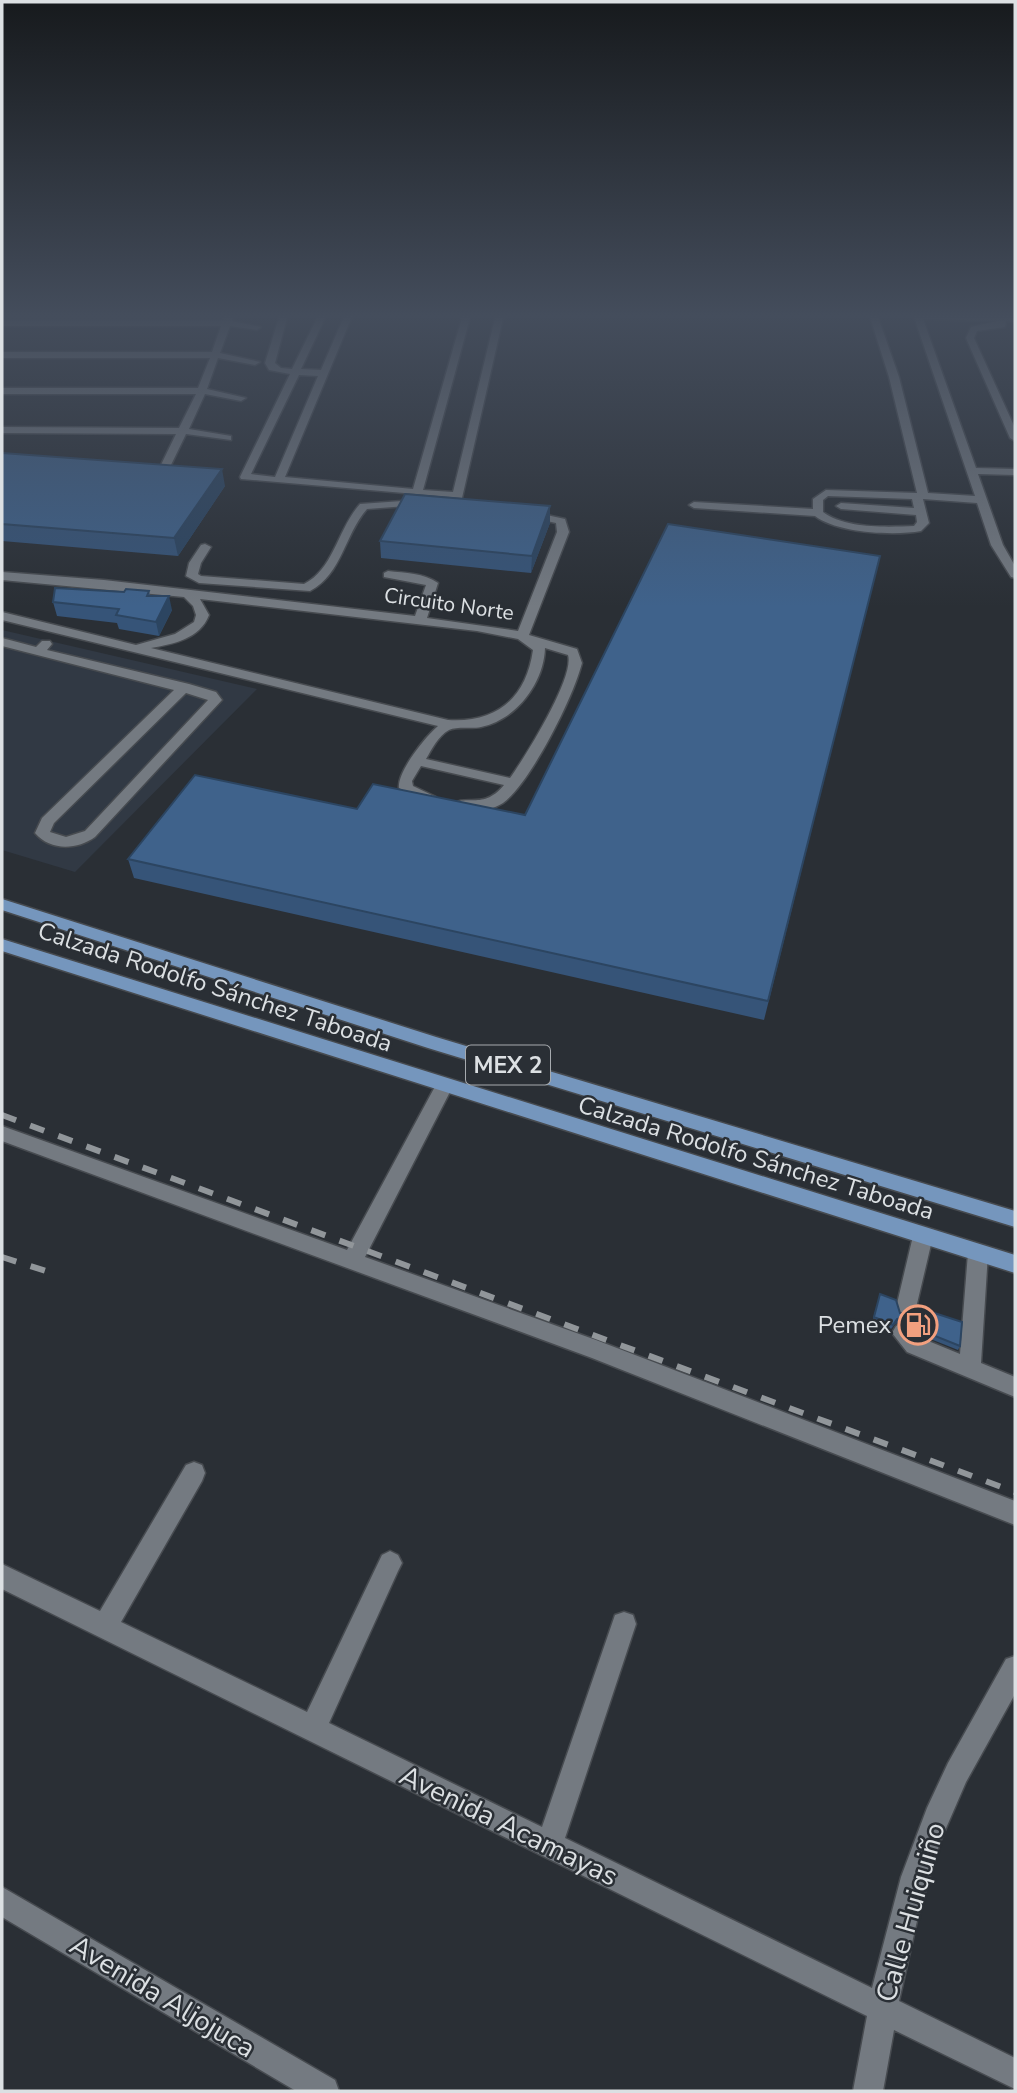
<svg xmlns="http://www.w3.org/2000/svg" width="1017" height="2093" viewBox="0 0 1017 2093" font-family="'Nunito Sans',sans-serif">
<rect width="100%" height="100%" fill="#2a2f35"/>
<path fill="#313944" d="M2,630l255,59 -182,183 -73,-22z"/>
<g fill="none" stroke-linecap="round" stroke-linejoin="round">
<g stroke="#474b50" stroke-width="3">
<path id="minor" d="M226,314h8l-2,7 29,6 -4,3 -27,-4 -10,27 40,9 -5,3 -37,-7 -11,31 39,9 -5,3 -36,-7 -16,35 42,7v4l-45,-6 -17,35 -5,3 -5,-3 17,-35 -174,-1v-6l177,1 17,-34h-194v-6h196l12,-30h-208v-6h210l9,-26h-219v-6h221z
M280,314h8l-13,49 6,5 11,1 27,-55h8l-26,55 20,1 24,-56h8l-68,163 128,12 50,-175h8l-48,176 30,2 43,-178h8l-42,184 -221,-19 -1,-2 50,-103 -21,-4 -4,-7zM299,375l19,1 -43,101 -24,-3z
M869,314h8l22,63 29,116 47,3 -62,-182 102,2v6l-9,-1 -1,6 -28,4 -3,7 41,90v13l-5,-3 -44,-100 5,-11 26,-6 -74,-2 53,149 39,1v6l-37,-1 25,71 12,21v12l-4,-1 -20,-32 -14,-42 -54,-4 6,24 -8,8c-27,5 -84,2 -106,-15l-121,-8 -5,-3 5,-3 119,7v-10l13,-9 91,3 -28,-116zM828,496l84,3 2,9 -73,-5 -5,3 5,3 75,6 1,7 -3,4c-27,1 -68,3 -91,-14v-12z
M416,500l5,3 -1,2 -53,4c-23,26 -24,64 -57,82l-111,-8 -13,-7 3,-13 12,-18 4,-1 6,3 -10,16 -3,11 3,2 103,8c30,-15 34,-56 56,-80z
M528,511l37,8 4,13 -40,103 48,14 5,14c-9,35 -51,119 -79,140 -9,6 -21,8 -31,8 -8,0 -15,-1 -20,-6 13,-12 31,6 52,-20l-83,-19 -9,15 1,5 23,11v6h-10l-27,-15c-2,-16 26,-51 39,-62l-436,-106v-8l134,33 39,-11 19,-12 2,-7 -3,-9 -9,-9 -182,-17v-8l102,8 311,36 11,-31 -42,-8v-4l4,-2c17,2 36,2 50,12l-11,35 91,13 39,-99 -1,-9 -32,-7v-4zM200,599l277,32 41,8 15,11c-7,49 -37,73 -85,70l-297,-72c22,-4 49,-9 58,-33zM545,648l23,7c7,22 -43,102 -58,123l-84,-19c6,-10 12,-23 23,-29 8,-4 23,-1 32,-3 35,-7 63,-44 64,-79z
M2,638l34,9 6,-6h8l2,3 -5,6 142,34 27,8 6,8 -127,137c-18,13 -45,14 -60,-4l7,-15 132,-128 -172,-44zM186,693l22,7 -123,131 -19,6 -16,-5 4,-9z
M444,1079l6,2 3,5 -88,171 231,83 419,161v24l-423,-167 -590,-217v-15l345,124 91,-169z
M923,1228l7,2 3,6 -17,72 -3,7 -7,2 -7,-2 -3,-7 17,-72 3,-6z
M978,1244l7,3 3,6 -7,110 34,14v20l-108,-45 -15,-19 4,-7 7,-3 7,3 11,12 39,16 8,-101 3,-6z
M194,1462l8,3 3,8 -3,8 -81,141 186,90 75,-157 8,-4 8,4 4,8 -4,8 -69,152 213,104 73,-212 9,-3 9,3 3,9 -71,214 307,150 29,-111 26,-69 21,-45 58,-104 9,-3v38l-49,88 -26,60 -21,70 -20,89 116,57v31l-121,-59 -11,61h-30l14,-75 -865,-427v-25l98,47 86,-146z
M2,1887l333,193 4,11h-43l-294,-174z"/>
</g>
<g stroke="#474b50" stroke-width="3">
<path id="major" d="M2,899l434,138 579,174v16l-587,-179 -426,-138z
M2,939l1013,316v18l-1013,-322z"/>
</g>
<use href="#minor" fill="#747a81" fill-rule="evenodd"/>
<use href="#major" fill="#7596bd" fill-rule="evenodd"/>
<path stroke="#91969a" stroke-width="6" stroke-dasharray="15 15" stroke-linecap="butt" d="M2,1115l1013,377
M2,1257l47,15"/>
</g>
<path fill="#365478" d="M2,453l223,33 -47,70 -176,-15z
M550,523l-19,50 -150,-15 -1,-17z
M880,556l-116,464 -630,-142 -6,-19 229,-50 168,6z
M149,591l1,5 22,14 -13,26 -40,-7 -2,-6 -60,-7 -4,-14 71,-10z
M880,1294l20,19 60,33 -2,4 -35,-14 -19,-15 -9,3 -4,5 -19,-7z"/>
<path fill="#2c4561" d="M222,469l3,17 -47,70 -4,-18z
M550,506v17l-19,50 1,-17z
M169,596l3,14 -13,26 -3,-14z
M906,1316l-2,5 -9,3 -4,5 6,-10z"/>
<path fill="#3f628b" stroke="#2c4561" stroke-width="2" d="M2,453l220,16 -48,69 -172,-14z
M405,494l145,12 -18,50 -152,-15z
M668,524l212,32 -112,445 -640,-142 67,-84 162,34 16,-25 152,31z
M55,588l69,4 2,-3 23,2 -2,5h22l-13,26 -40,-7 3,-6 -66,-7z
M880,1294l16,6 4,13h16l3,-5 43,14 -2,24 -35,-14 -19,-16 -9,3 -4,6 -19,-8z"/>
<linearGradient id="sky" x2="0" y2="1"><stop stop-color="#171a1d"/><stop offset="0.52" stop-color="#444d5c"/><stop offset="1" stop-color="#444d5c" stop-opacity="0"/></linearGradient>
<rect width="1017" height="607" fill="url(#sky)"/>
<defs>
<g id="fuel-ring" transform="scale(2.0125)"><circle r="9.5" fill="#2a2f35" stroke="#f2a07f" stroke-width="1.5"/><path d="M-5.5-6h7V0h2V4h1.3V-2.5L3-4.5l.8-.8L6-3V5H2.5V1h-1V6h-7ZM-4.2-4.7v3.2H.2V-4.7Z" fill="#f2a07f"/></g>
</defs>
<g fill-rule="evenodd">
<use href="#fuel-ring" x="918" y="1325"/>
</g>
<g text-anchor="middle" stroke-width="5" stroke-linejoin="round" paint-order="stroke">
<g font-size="21" fill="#dce0e3" stroke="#2a2f35">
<text transform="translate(449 604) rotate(8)" y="7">Circuito Norte</text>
</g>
<rect fill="#2a2f35" stroke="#a7abaf" stroke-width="2" x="466" y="1045.5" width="84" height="39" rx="5"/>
<g font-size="23" font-weight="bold" fill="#dce0e3">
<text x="508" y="1073">MEX 2</text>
</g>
<g font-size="24" fill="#dce0e3" stroke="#2a2f35">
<text transform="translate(215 987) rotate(18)" y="8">Calzada Rodolfo Sánchez Taboada</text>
<text transform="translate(756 1158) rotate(17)" y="8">Calzada Rodolfo Sánchez Taboada</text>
</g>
<g font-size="24" fill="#dce0e3" stroke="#2a2f35" text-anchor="end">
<text x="891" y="1333">Pemex</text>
</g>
<g font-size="28" fill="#dce0e3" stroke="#2a2f35">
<text transform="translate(509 1825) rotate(26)" y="10">Avenida Acamayas</text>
<text transform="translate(910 1912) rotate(-74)" y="10">Calle Huiquiño</text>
<text transform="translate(163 1996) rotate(31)" y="10">Avenida Aljojuca</text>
</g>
</g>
<rect width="1017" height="2093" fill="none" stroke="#dce0e3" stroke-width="7"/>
</svg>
